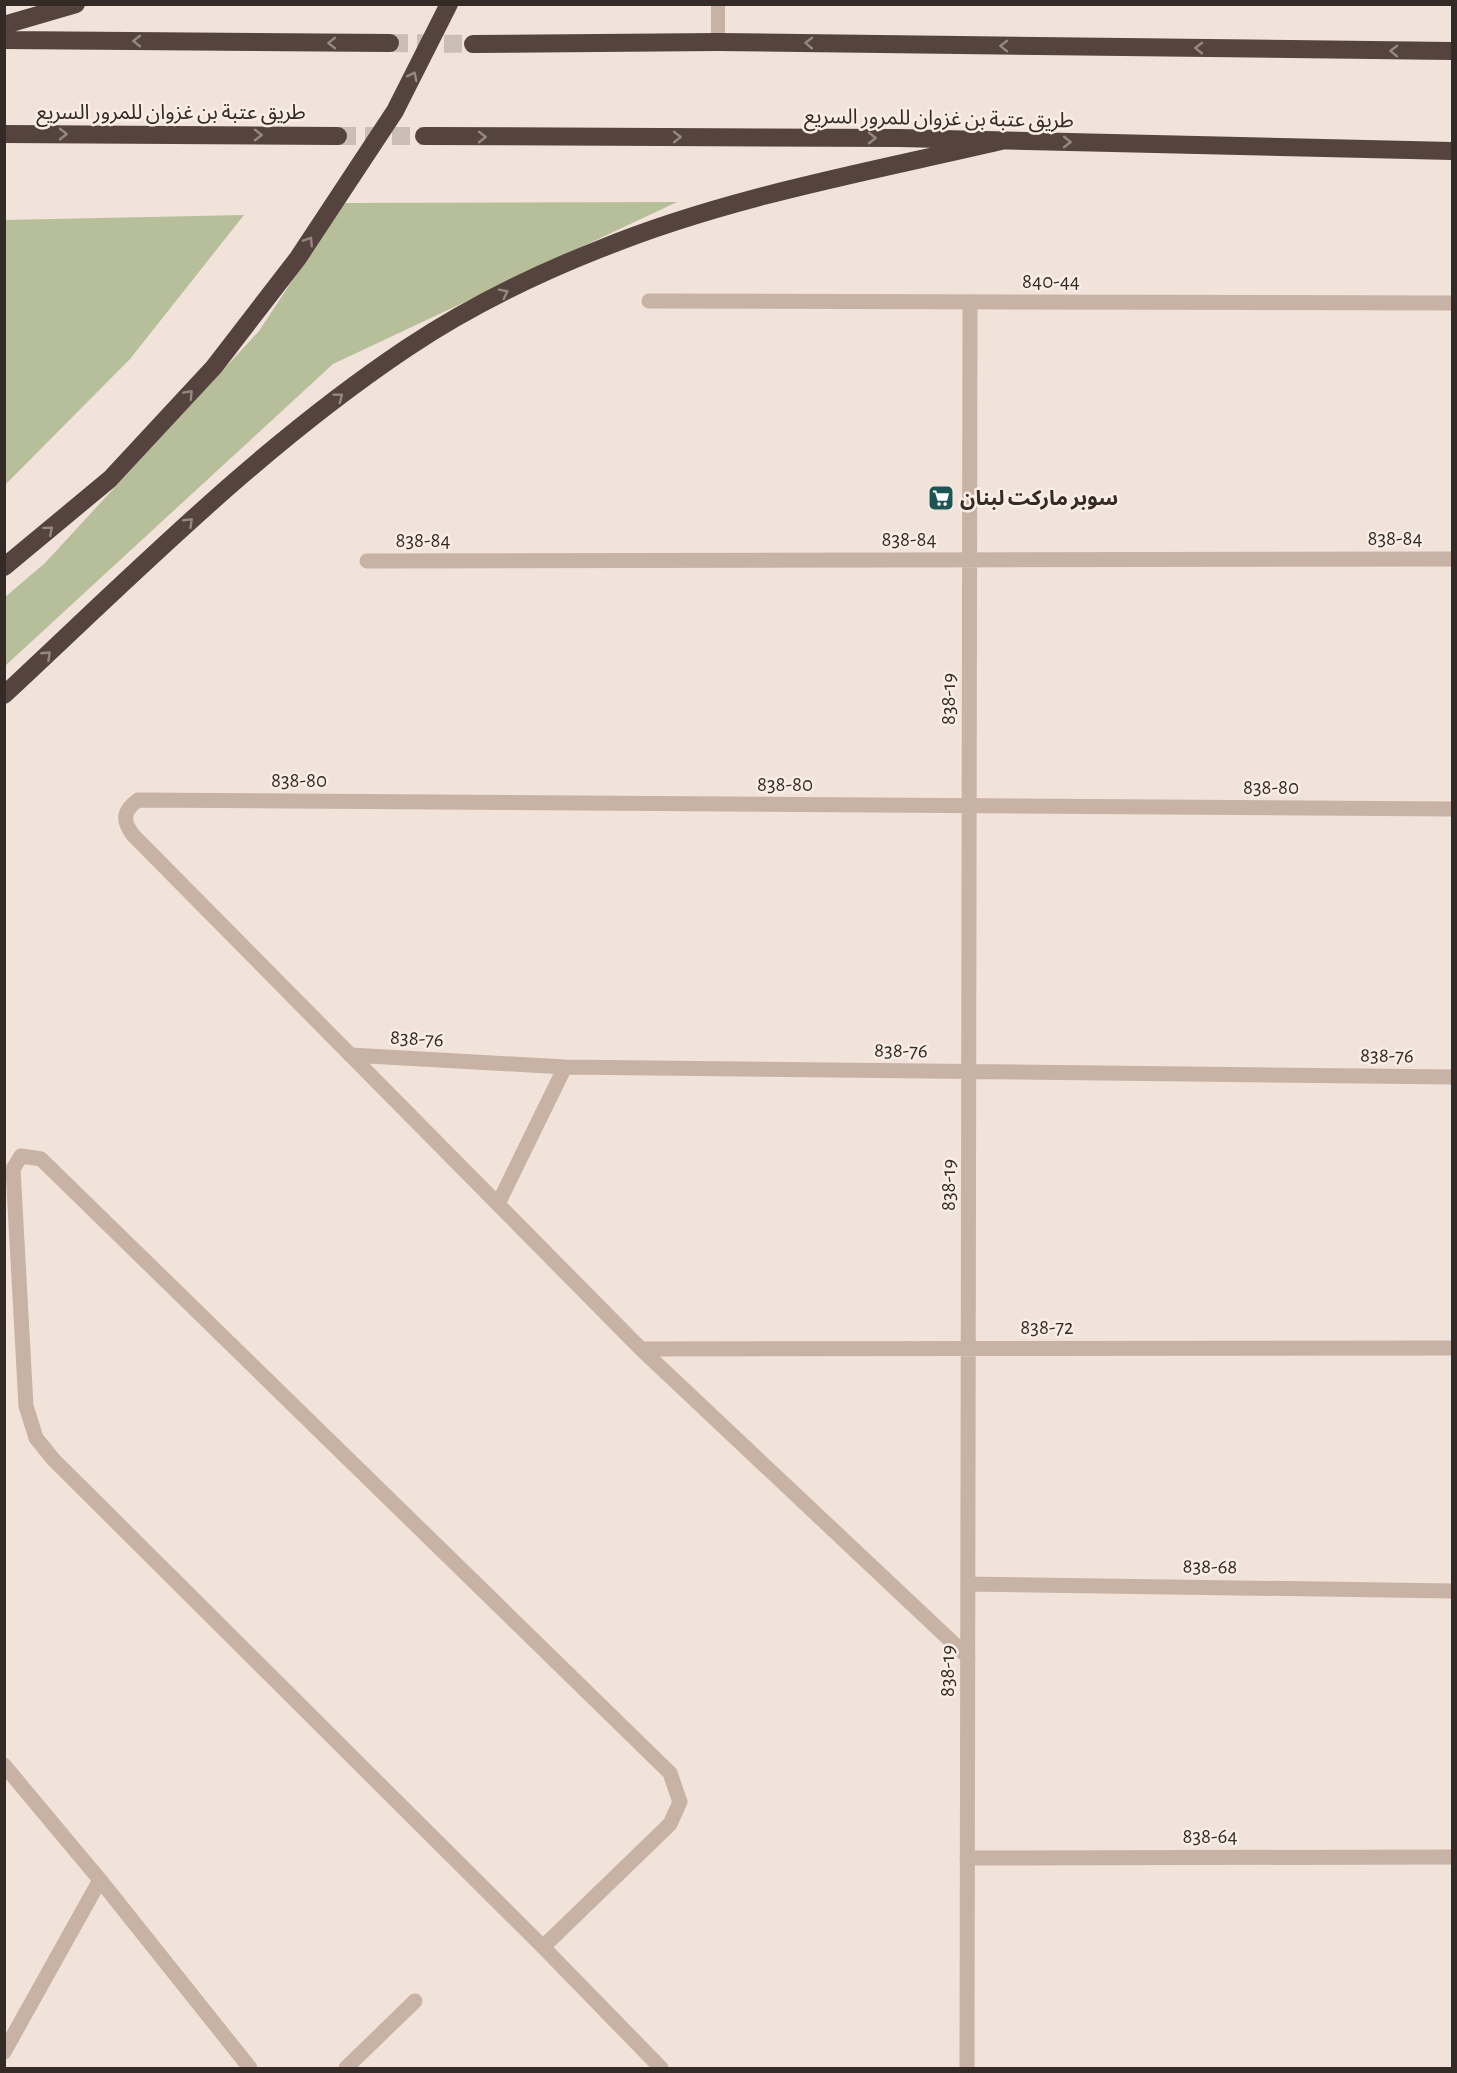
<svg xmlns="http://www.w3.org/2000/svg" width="1457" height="2073" viewBox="0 0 1457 2073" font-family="'Alegreya Sans','Noto Sans Arabic',sans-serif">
<rect width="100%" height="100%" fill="#f1e3d9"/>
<path fill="#b6bf9a" d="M677,202l-344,162 -328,302v-69l40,-34 214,-232 84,-128z
M244,215l-114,144 -125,126v-265z"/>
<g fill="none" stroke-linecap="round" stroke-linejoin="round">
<path stroke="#cbbeb5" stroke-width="18" stroke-dasharray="18 9" stroke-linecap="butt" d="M390,43l83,1
M338,136h86"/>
<path stroke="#c8b2a5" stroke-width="14" d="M718,4v38"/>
<path stroke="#c8b2a5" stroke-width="15" d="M367,561l1085,-2
M350,1055l215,12 887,10
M498,1204l67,-137
M641,1349l811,-1
M968,1584l484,7
M968,1657l-327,-308 -508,-514c-11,-15 -10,-24 5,-35l1314,9
M4,1765l96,115 150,188
M967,1858l485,-1
M543,1947l127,-123 10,-22 -10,-29 -629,-614 -20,-3 -8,13 13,237 10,32 17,21 490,488 118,121
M4,2052l96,-172
M346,2068l69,-67
M967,2068l3,-1766"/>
<path stroke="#c8b2a5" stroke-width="15" d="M649,301l803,2"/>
<path stroke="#55433e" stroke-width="18" d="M4,25l72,-21
M4,40l386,3
M473,44l245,-2 734,9
M4,134l334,2
M424,136l475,2 553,13
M4,695c130,-121 255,-248 403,-347 60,-40 127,-73 193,-99 127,-52 268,-77 401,-108"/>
<path stroke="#55433e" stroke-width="18" d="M4,567l106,-88 104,-112 84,-109 97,-147 54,-107"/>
</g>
<defs><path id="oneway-chevron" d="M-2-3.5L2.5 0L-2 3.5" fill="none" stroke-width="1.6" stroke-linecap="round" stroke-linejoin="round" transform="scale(1.5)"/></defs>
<g stroke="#978781">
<use href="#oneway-chevron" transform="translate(137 41) rotate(-180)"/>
<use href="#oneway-chevron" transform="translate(332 43) rotate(-180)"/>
<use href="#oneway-chevron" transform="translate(809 43) rotate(-179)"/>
<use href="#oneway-chevron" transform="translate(1004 46) rotate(-179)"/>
<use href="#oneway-chevron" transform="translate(1199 48) rotate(-179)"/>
<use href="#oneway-chevron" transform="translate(1394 51) rotate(-179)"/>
<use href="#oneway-chevron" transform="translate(413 76) rotate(-63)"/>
<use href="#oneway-chevron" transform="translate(63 134)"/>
<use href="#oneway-chevron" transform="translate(258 135)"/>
<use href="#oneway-chevron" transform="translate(482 137)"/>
<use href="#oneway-chevron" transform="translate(677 137)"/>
<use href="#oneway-chevron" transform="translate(872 138)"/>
<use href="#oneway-chevron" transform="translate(1067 142) rotate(1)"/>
<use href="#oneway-chevron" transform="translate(309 241) rotate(-57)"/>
<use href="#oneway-chevron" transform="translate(504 293) rotate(-27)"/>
<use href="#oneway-chevron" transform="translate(189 394) rotate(-47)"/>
<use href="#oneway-chevron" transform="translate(339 397) rotate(-37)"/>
<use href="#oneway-chevron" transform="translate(189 522) rotate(-44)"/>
<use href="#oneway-chevron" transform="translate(49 530) rotate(-40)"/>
<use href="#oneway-chevron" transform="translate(47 655) rotate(-43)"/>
</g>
<defs>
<g id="supermarket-square" transform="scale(1.35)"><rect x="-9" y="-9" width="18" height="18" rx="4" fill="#1d5553" stroke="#f9eee5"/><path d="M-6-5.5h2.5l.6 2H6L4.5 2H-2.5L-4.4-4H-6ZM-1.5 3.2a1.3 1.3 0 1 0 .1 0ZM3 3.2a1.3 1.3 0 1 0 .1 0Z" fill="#fff"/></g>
</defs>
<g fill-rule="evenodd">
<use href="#supermarket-square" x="941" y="498"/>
</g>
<g text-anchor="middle" stroke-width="5" stroke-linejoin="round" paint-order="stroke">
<g font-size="21" fill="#342a26" stroke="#f9eee5">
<text x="171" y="119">طريق عتبة بن غزوان للمرور السريع</text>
<text transform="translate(939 118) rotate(1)" y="7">طريق عتبة بن غزوان للمرور السريع</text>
<text x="1051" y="288">840-44</text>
<text x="1395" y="545">838-84</text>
<text x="909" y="546">838-84</text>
<text x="423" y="547">838-84</text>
<text transform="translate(948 699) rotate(-90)" y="7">838-19</text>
<text x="299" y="787">838-80</text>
<text x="785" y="791">838-80</text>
<text x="1271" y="794">838-80</text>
<text transform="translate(417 1038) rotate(3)" y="7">838-76</text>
<text transform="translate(901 1050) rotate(1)" y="7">838-76</text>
<text transform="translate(1387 1055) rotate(1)" y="7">838-76</text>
<text transform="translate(948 1185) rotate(-90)" y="7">838-19</text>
<text x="1047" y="1334">838-72</text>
<text transform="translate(1210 1566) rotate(1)" y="7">838-68</text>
<text transform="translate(947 1671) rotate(-90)" y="7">838-19</text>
<text x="1210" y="1843">838-64</text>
</g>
<g font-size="21" font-weight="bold" fill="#342a26" stroke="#f9eee5" text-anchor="start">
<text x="960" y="505">سوبر ماركت لبنان</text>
</g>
</g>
<rect width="1457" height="2073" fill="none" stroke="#342a26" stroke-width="12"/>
</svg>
